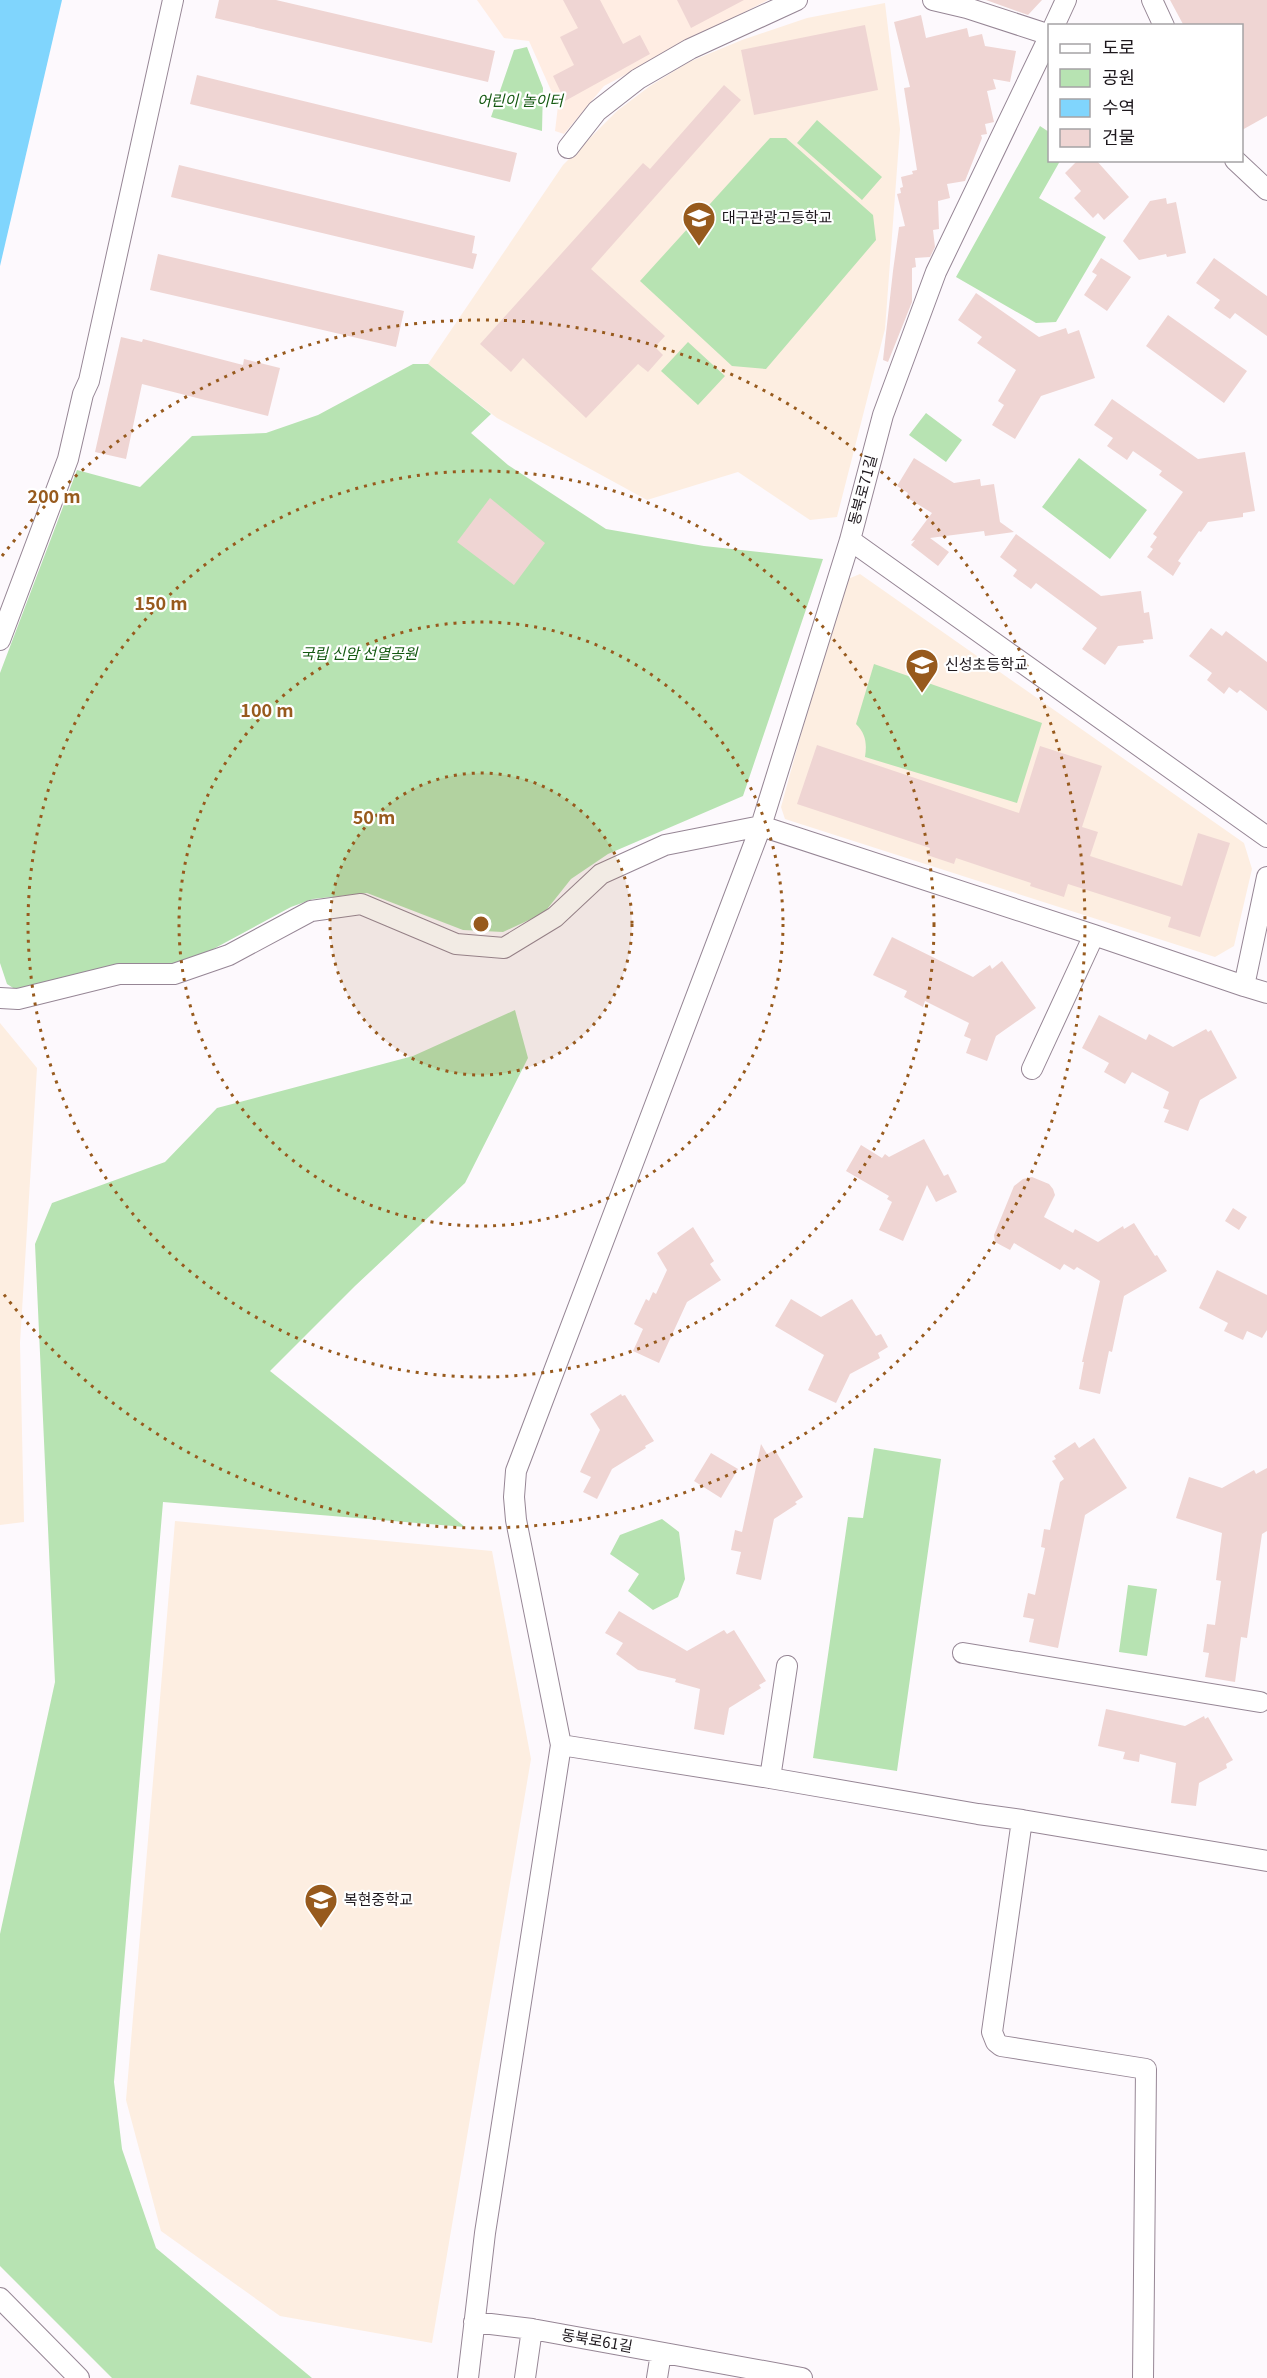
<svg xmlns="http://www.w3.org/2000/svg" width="1267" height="2378" viewBox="0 0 1267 2378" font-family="Georgia,'Noto Sans KR',serif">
<rect width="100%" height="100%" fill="#fdf9fd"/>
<path fill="#ffede3" d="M477,0h291l-164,86 -40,48 -9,-3 3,-25 -29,-65 -25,-3z"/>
<path fill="#fdeee1" d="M885,3l15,126 -15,200 -48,188 -27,3 -72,-48 -91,28 -150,-82 -69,-54 135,-199 54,-54 33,-25 39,-24 53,-22 65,-22z
M860,574l384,269 8,26 -18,77 -19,11 -430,-138 -4,-12 62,-226z
M0,1023l37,45 -17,275 4,179 -24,3z
M175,1521l317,30 39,208 -99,584 -152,-27 -119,-85 -35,-131z"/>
<path fill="#b7e3b2" d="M527,47l16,41 -1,43 -51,-14 23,-67z
M817,120l65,57 -20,23 -65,-57z
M1040,126l9,6 1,28 10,1 -21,37 67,39 -50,85 -20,1 -80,-46z
M770,138h16l87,77 3,25 -110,129 -34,-3 -92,-85z
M688,342l37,34 -27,29 -37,-34z
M413,364h15l63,50 -20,19 37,32 98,64 98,17 119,13 -80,237 -135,58 -37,25 -27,34 -41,19 -40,-2 -96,-37 -54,6 -22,8 -113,61 -157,25 -14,-9 -7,-21v-290l77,-203 63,17 52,-51 74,-3 52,-18z
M926,413l36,27 -16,22 -37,-27z
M1079,458l68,52 -37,49 -68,-52z
M874,664l168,59 -25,80 -152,-46c2,-13 1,-23 -9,-33z
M515,1010l13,48 -63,125 -110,103 -85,85 195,156 -302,-25 -49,580 8,67 34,99 156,130h-200l-112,-112v-332l55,-252 -20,-438 17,-41 113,-41 52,-54 196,-52z
M874,1448l67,11 -44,312 -84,-13 35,-241 15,1z
M662,1519l17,13 6,47 -7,18 -25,13 -25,-19 11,-17 -29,-20 10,-19z
M1128,1585l29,4 -10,67 -28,-4z"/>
<path fill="#80d5fd" d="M0,0h62l-62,266z"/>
<path fill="#efd5d3" d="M219,0h57l219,51 -7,31 -273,-64z
M563,0h37l23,44 17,-9 10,19 -85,47 -12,-25 21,-11 -14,-28 18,-9z
M677,0h67l-53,28z
M986,0h56l-14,15z
M1170,0h97v116l-25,14v-104h-58z
M921,15l5,23 41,-10 2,9 13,-3 3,12 31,5 -6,31 -17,-3 3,10 -9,2 7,31 -9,2 2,10 -6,1 1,3 -17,43 -18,3 3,14 -12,3 1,28 -6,1 2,17 -5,10 -15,1 1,9 -4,1v34l-24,60 -5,-2 10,-89 6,-44 6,-1 -8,-32 4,-1 -1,-5 3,-1 -2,-10 12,-3 -1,-3 5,-1 -13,-82 6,-1 -16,-65z
M865,25l13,65 -124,25 -13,-65z
M197,75l320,78 -7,29 -320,-78z
M724,85l17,15 -150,169 74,67 -10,11 8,8 -15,17 -10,-8 -52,54 -63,-60 -12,14 -31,-28 163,-181 7,6z
M1078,160h18l33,37 -25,23 -6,-7 -5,5 -19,-20 7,-7 -16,-18z
M179,165l296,71 -3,17 5,1 -4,15 -302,-72z
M1166,198l1,6 9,-2 10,51 -19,4 -1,-3 -27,6 -16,-19 27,-40z
M158,254l246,57 -8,36 -246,-57z
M1101,258l30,19 -24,34 -23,-16 13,-20 -5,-3z
M1214,258l53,38v40l-32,-23 -5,6 -16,-11 6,-8 -24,-17z
M976,293l63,44 27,-9 2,6 11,-4 16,48 -54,18 -26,43 -23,-14 12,-20 -6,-4 18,-31 -39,-27 5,-6 -24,-17z
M1168,315l79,56 -23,32 -78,-57z
M121,337l21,5 1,-3 100,26 1,-6 36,9 -12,48 -126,-32 -16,75 -31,-7z
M1112,399l86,60 47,-7 10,59 -12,2v4l-35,5 -7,10 -2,-1 -21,30 3,2 -8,13 -26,-19 6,-8 -3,-2 7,-10 -4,-3 30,-42 -24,-17 3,-4 -29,-20 -6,9 -20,-14 6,-8 -19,-13z
M914,458l40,25 26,-4 1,7 13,-2 6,38 14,10 -29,4 -1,-5 -54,7 19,14 -11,14 -27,-21 4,-5 -4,1 21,-28 -26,-16 2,-4 -11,-7z
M490,498l55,45 -31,42 -57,-43z
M1016,534l85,62 40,-5 3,22 5,-1 4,27 -10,1 1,3 -26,3 -13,19 -23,-16 15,-21 -61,-45 -5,6 -18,-13 4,-6 -17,-13z
M1211,628l11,8 4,-5 41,31v49l-27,-21 -3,3 -8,-6 -5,7 -17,-14 5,-7 -23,-17z
M817,745l202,68 21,-67 62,20 -20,61 16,5 -8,24 92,30 16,-53 32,10 -30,94 -32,-10 3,-10 -103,-33 -4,13 -34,-11 1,-3 -75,-25 -2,6 -27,-9 3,-7 -133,-44z
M892,937l81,40 17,-12 2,4 10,-8 34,47 -40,28 -9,25 -21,-8 5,-14 -7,-3 5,-13 -44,-22 -2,6 -19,-10 3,-6 -34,-16z
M1099,1015l47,25 3,-6 24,13 33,-18 2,3 3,-2 26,48 -37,22 -12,31 -24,-9 5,-12 -6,-2 6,-16 -37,-20 -7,12 -21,-12 5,-9 -27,-15z
M924,1139l20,37 4,-2 9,18 -21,10 -9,-17 -24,56 -24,-11 13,-28 -5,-3 2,-3 -43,-25 15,-26 21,13 3,-4 4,3z
M1032,1177l17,7 4,5 2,6 -11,22 29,16 2,-4 23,13 25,-16 1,3 10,-6 21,33 2,-1 10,16 -43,25 -12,56 -3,-1 -9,43 -21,-5 5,-27h-2l18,-81 -23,-14 -3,3 -10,-6 -4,6 -46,-27 -4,7 -15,-8 -1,-7 20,-49 9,-7z
M1233,1208l14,9 -8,13 -14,-9z
M693,1227l21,34 -4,3 11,16 -34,22 -28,61 -26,-12 10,-22 -9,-5 12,-25 3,2 4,-9 3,2 11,-24 -10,-17z
M1217,1270l50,25v35l-5,8 -15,-7 -4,9 -19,-9 4,-8 -29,-15z
M791,1299l30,18 31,-18 24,37 5,-2 7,13 -10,6 2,5 -30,16 -14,29 -28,-13 16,-35 -49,-29z
M621,1394l1,2 3,-1 29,46 -9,5 1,2 -34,21 -15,30 -14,-7 8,-15 -11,-5 20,-42 -10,-16z
M1094,1438l33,50 -42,27 -27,133 -29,-6 5,-23 -11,-2 5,-24 7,2 10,-47 -4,-1 3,-18 6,1 10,-48 4,-3 -12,-18 4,-2 -2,-3 21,-14 4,6z
M761,1444l6,10 8,-4 28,47 -8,5 2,2 -23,15 -13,61 -25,-6 5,-22 -10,-2 4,-20 7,2z
M711,1453l27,16 -17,29 -27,-17z
M1267,1468v63l-5,3 -15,104 -6,-1 -6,45 -30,-5 4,-24 -6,-1 4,-28 8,1 6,-44 -5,-1 6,-47 -46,-15 13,-41 33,11 32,-18 2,4z
M619,1611l68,40 37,-21 3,4 7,-4 32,51 -7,4 2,3 -32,20 -5,27 -30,-6 6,-40 -25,-7 1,-3 -38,-9 -22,-16 7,-11 -18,-10z
M1106,1709l79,17 19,-10 1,3 3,-2 25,43 -7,4 1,4 -28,15 -3,23 -25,-3 5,-40 -36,-9 -1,8 -16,-3 2,-7 -27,-6z"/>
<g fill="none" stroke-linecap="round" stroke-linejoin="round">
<g stroke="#968695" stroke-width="22">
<path id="street" d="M933,0l34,8 83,27
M1152,0l12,26
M1054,26l12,-26
M1050,35l-114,237 -53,143 -33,125 -89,286 333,109 150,51
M568,148l29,-37 41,-32 52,-30 107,-49
M1235,160l32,30
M850,540l417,297
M0,640l68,-181 15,-65 6,-13 84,-381
M1267,877l-23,109 23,7
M0,998l18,1 101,-25h55l55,-19 82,-44 50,-7 95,40 48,4 51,-31 46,-43 64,-29 96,-19
M1032,1069l62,-134
M963,1653l297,49
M561,1745l209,33 208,36 44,6 245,41
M770,1778l17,-112
M1022,1820l-30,212 4,10 5,4 145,23 -3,309
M0,2298l79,80
M474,2322l58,7 270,49
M468,2378l17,-145 76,-488 -45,-225 -2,-23 2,-26 245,-645
M525,2378l7,-49
M657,2378l4,-25"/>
</g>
<use href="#street" stroke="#fff" stroke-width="20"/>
</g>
<circle cx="481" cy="924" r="151" fill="#975a1d" fill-opacity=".12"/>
<g fill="none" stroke="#975a1d" stroke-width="3" stroke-dasharray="3 6">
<circle cx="481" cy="924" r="151"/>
<circle cx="481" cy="924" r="302"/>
<circle cx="481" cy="924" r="453"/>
<path d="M2 556A604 604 0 1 1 2 1292"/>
</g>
<defs>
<g id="school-pin" transform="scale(1.725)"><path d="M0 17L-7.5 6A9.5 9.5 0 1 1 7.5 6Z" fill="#975a1d" stroke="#fff"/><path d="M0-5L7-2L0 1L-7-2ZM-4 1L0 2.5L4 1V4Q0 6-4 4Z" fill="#fff"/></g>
</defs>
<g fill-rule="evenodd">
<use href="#school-pin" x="699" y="218"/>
<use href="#school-pin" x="922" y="665"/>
<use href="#school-pin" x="321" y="1900"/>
</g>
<g text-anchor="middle" stroke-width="4.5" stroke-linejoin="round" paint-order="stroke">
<g font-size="15" font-style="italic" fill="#145911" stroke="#fff">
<text x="520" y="106">어린이 놀이터</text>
<text x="359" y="659">국립 신암 선열공원</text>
</g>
<g font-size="15" fill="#1e181d" stroke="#fff" text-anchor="start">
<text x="722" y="223">대구관광고등학교</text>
<text x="945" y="670">신성초등학교</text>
<text x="344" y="1905">복현중학교</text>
</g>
<g font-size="15" fill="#1e181d" stroke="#fff">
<text transform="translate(863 490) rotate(-75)" y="5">동북로71길</text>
<text transform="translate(597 2341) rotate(10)" y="5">동북로61길</text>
</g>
</g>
<circle cx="481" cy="924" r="9" fill="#975a1d" stroke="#fff" stroke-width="3"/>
<g font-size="18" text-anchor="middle" font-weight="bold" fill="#975a1d" stroke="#fff" stroke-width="4.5" stroke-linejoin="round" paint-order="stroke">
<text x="54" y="503">200 m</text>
<text x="161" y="610">150 m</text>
<text x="267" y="717">100 m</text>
<text x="374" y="824">50 m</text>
</g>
<rect x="1048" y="24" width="195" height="138" fill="#ffffff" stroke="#a5a3a5" stroke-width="1.5"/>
<rect x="1060" y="44" width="30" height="9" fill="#ffffff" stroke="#a5a3a5" stroke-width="1.5"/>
<text x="1102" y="54" font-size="18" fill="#1e181d">도로</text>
<rect x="1060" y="69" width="30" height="18" fill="#b7e3b2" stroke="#a5a3a5" stroke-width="1.5"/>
<text x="1102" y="84" font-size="18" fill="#1e181d">공원</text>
<rect x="1060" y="99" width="30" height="18" fill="#80d5fd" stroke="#a5a3a5" stroke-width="1.5"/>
<text x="1102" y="114" font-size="18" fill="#1e181d">수역</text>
<rect x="1060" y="129" width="30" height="18" fill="#efd5d3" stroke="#a5a3a5" stroke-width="1.5"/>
<text x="1102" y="144" font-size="18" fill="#1e181d">건물</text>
</svg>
